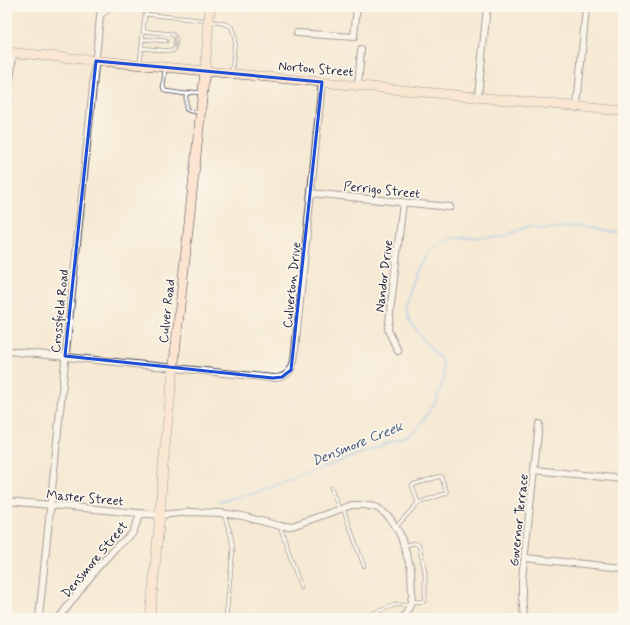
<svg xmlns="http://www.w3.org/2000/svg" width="630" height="625" viewBox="0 0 630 625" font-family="Mynerve,sans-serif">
<rect width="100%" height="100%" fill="#fbf7ec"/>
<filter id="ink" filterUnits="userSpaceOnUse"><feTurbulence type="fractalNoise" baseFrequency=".025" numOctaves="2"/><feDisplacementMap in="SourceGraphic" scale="8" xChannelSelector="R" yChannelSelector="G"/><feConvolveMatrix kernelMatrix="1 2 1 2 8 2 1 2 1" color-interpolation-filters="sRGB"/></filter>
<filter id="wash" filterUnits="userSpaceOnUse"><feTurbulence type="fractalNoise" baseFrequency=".012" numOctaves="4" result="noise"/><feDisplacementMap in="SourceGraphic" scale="16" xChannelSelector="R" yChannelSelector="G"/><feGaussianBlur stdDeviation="0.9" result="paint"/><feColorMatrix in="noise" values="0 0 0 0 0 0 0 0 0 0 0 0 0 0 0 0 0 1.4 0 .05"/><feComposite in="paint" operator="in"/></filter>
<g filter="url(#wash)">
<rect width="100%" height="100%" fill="#f6ead4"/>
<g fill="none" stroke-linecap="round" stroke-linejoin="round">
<path stroke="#82bef4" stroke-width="2" d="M219,501l37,-8 148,-56 14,-9 17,-25 9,-24 -2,-19 -17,-18 -15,-21 -3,-13 14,-38 12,-21 19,-11 50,-1 27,-11 14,3 34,-3 22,4h24"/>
</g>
</g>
<g filter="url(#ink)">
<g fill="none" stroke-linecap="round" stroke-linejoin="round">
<g stroke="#424052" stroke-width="4.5">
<path id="lane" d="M100,17l13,-10 21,3
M142,39l24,2
M141,48l29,3h3l2,-3 1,-10 -4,-4 -29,-3
M140,63l5,-49 64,7 17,3 5,2 4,11 -3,36
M165,69l-2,18 2,4 21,3 6,-2 10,1
M186,94v15l4,2 10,1
M331,488l8,21
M343,508l21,58
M224,514l7,22 2,13 -7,69
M280,526l21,62
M396,527l22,-24 29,-10 -6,-17 -29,9 6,18
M403,546l11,-3 5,2 6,27v26l-1,3 -4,1 -9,-1
M361,618l34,-13h14"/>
</g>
<g stroke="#424052" stroke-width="8">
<path id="street" d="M297,33l57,4 3,-30
M358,85l3,-35
M478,97l9,-90
M577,106l9,-99
M7,109l6,-56
M311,193l139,14
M7,351l266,27c12,0 18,-5 21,-17l28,-279
M398,351l-10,-21 15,-128
M534,470l89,9
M7,501l153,14 30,-3 31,1 21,3 38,10h12l60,-21h13l13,3 11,9 11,17 11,35 1,27 -2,9 -6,13
M525,558l98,10
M39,618l62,-611
M59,618l38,-50 20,-22 15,-12 9,-21
M524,618l-2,-23v-16l17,-155"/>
</g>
<g stroke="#424052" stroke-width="10">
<path id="secondary" d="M7,52l616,59
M150,618l10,-103 3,-49 42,-395 5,-64"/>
</g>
<use href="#lane" stroke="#fff" stroke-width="3"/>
<use href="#street" stroke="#fff" stroke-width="6"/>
<use href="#secondary" stroke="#fde4d1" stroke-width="9"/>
</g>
<defs><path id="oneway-solid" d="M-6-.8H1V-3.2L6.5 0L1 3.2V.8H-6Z"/></defs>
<use fill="#9c9ca7" href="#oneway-solid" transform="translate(175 42) rotate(90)"/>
</g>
<path d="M0 0H630V625H0ZM96,61l226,21 -31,288 -9,7 -9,1 -208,-22z" fill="#f6ead4" fill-opacity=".55" fill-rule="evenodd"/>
<path fill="none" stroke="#1d4ed8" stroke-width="3" stroke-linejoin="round" d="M96,61l226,21 -31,288 -9,7 -9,1 -208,-22z"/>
<g text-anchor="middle" stroke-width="3.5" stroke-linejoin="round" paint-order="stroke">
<g font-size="13" fill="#22223b" stroke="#fbf7ec">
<text transform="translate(316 68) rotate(5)" y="5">Norton Street</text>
<text transform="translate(382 189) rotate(6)" y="5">Perrigo Street</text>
<text transform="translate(383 276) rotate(-83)" y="5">Nandor Drive</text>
<text transform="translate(291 285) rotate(-84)" y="5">Culverton Drive</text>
<text transform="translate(59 311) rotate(-84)" y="5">Crossfield Road</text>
<text transform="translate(166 311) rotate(-84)" y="5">Culver Road</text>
<text transform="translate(85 497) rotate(5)" y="5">Master Street</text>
<text transform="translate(518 520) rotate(-84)" y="5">Governor Terrace</text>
<text transform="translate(94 559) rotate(-50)" y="5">Densmore Street</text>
</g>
<g font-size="14" font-style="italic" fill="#44597c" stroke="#fbf7ec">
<text transform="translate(357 443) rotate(-22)" y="5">Densmore Creek</text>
</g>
</g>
<rect width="630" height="625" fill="none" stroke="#fbf7ec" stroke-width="24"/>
</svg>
